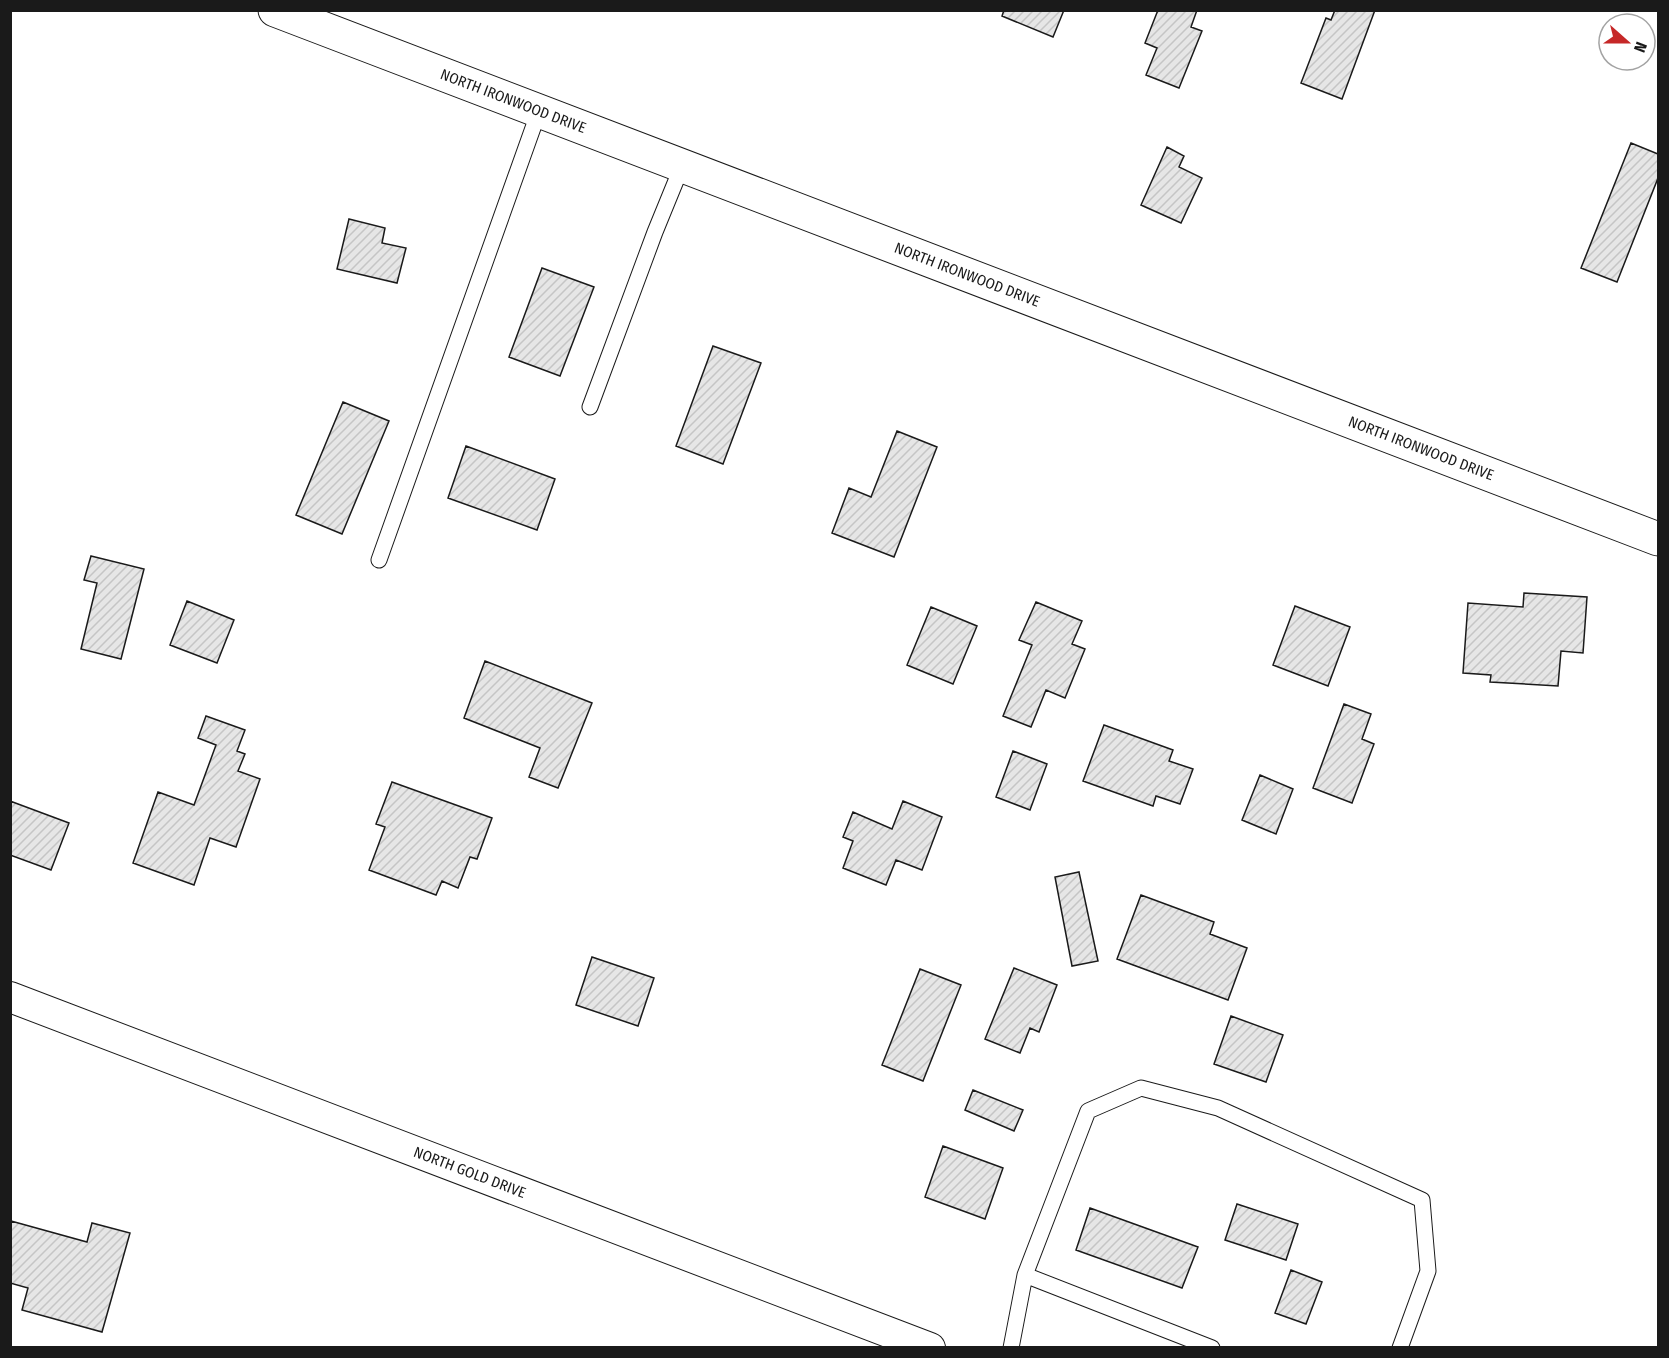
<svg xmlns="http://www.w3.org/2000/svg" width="1669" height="1358" viewBox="0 0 1669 1358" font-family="'Fira Sans Condensed',sans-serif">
<defs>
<pattern id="building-hatch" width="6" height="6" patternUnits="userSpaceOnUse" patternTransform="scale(1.5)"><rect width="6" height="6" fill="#e6e6e6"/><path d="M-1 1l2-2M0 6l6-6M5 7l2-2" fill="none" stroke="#c5c5c5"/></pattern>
</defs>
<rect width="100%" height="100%" fill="#fff"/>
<path fill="url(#building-hatch)" stroke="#1a1a1a" stroke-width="1.5" d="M1004,10h60l-11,27 -51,-21z
M1158,10h39l-6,17 11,4 -23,57 -33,-13 11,-27 -12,-5z
M1335,10h40l-33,89 -41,-16 25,-65 5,2z
M1631,143l27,11v24l-41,104 -36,-14z
M1167,147l17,9 -5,11 23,11 -21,45 -40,-18z
M349,219l36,9 -3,15 24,5 -9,35 -60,-14z
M542,268l52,19 -34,89 -51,-19z
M713,346l48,17 -38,101 -47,-18z
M343,402l46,19 -47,113 -46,-19z
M897,431l40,16 -43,110 -62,-24 17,-45 22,9z
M466,446l89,33 -18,51 -89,-32z
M91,556l53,13 -23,90 -40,-10 16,-66 -13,-3z
M1524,593l63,4 -4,56 -22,-2 -3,35 -68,-4 1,-7 -28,-2 5,-70 55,4z
M187,601l47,19 -17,43 -47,-18z
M1036,602l46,19 -10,23 13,5 -20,49 -19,-8 -15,37 -28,-11 29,-71 -13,-5z
M1295,606l55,21 -22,59 -55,-21z
M931,607l46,19 -24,58 -46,-19z
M485,661l107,42 -34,85 -29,-11 11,-29 -76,-30z
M1344,704l27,10 -9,25 12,5 -22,59 -39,-15z
M206,716l39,14 -8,21 8,3 -7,17 22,8 -24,68 -26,-9 -16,47 -61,-22 25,-71 36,13 22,-60 -18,-7z
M1104,725l69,25 -4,11 24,8 -13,35 -24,-8 -3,10 -70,-25z
M1013,751l34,13 -17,46 -34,-13z
M1260,775l33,14 -17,45 -34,-14z
M392,782l100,36 -15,41 -7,-2 -12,31 -16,-7 -6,14 -67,-25 16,-43 -9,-3z
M10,801l59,22 -18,47 -41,-15z
M903,801l39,16 -20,53 -26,-10 -10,25 -43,-17 10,-27 -10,-4 10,-25 39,17z
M1079,872l19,89 -26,5 -17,-89z
M1141,895l73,27 -4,12 37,14 -19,52 -111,-41z
M592,957l62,21 -16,48 -62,-21z
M1014,968l43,17 -18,47 -9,-4 -10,25 -35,-14z
M920,969l41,16 -38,96 -41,-16z
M1231,1016l52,19 -17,47 -52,-18z
M973,1090l50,20 -9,21 -49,-21z
M943,1146l60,22 -18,51 -60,-22z
M1237,1204l61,20 -12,36 -61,-20z
M1090,1208l108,39 -16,41 -106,-38z
M11,1221l76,21 5,-19 38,10 -28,99 -80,-22 6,-22 -18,-5z
M1291,1270l31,12 -16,42 -31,-11z"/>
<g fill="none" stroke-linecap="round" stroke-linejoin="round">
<g stroke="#1a1a1a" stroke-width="17">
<path id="service" d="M590,407l65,-175 27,-66
M379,560l160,-449
M1025,1275l187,73
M1011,1348l14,-73 63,-164 53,-23 77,20 204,92 6,71 -28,77"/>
</g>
<g stroke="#1a1a1a" stroke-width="32">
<g id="minor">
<path id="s1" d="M10,997l920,351"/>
</g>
</g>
<g stroke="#1a1a1a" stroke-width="35">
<g id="secondary">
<path id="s2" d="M275,10l1383,529"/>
</g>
</g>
<use href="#service" stroke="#fff" stroke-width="15"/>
<use href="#minor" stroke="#fff" stroke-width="30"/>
<use href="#secondary" stroke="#fff" stroke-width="33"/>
</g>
<g text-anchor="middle" stroke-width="4.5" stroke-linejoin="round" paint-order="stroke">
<g font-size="15" fill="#1a1a1a" stroke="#fff">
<text dy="5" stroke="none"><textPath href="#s2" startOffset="255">NORTH IRONWOOD DRIVE</textPath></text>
<text dy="5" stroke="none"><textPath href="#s2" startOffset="741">NORTH IRONWOOD DRIVE</textPath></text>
<text dy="5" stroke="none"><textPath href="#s2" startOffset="1227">NORTH IRONWOOD DRIVE</textPath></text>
<text dy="5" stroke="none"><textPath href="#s1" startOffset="492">NORTH GOLD DRIVE</textPath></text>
</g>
</g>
<rect width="1669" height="1358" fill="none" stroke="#1a1a1a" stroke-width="24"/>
<g transform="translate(1627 42) rotate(111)"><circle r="28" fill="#ffffff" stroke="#a3a3a3" stroke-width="1.5"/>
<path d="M0-4.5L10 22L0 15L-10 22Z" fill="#c62828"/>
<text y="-9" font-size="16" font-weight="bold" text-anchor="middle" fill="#1a1a1a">N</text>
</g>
</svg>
